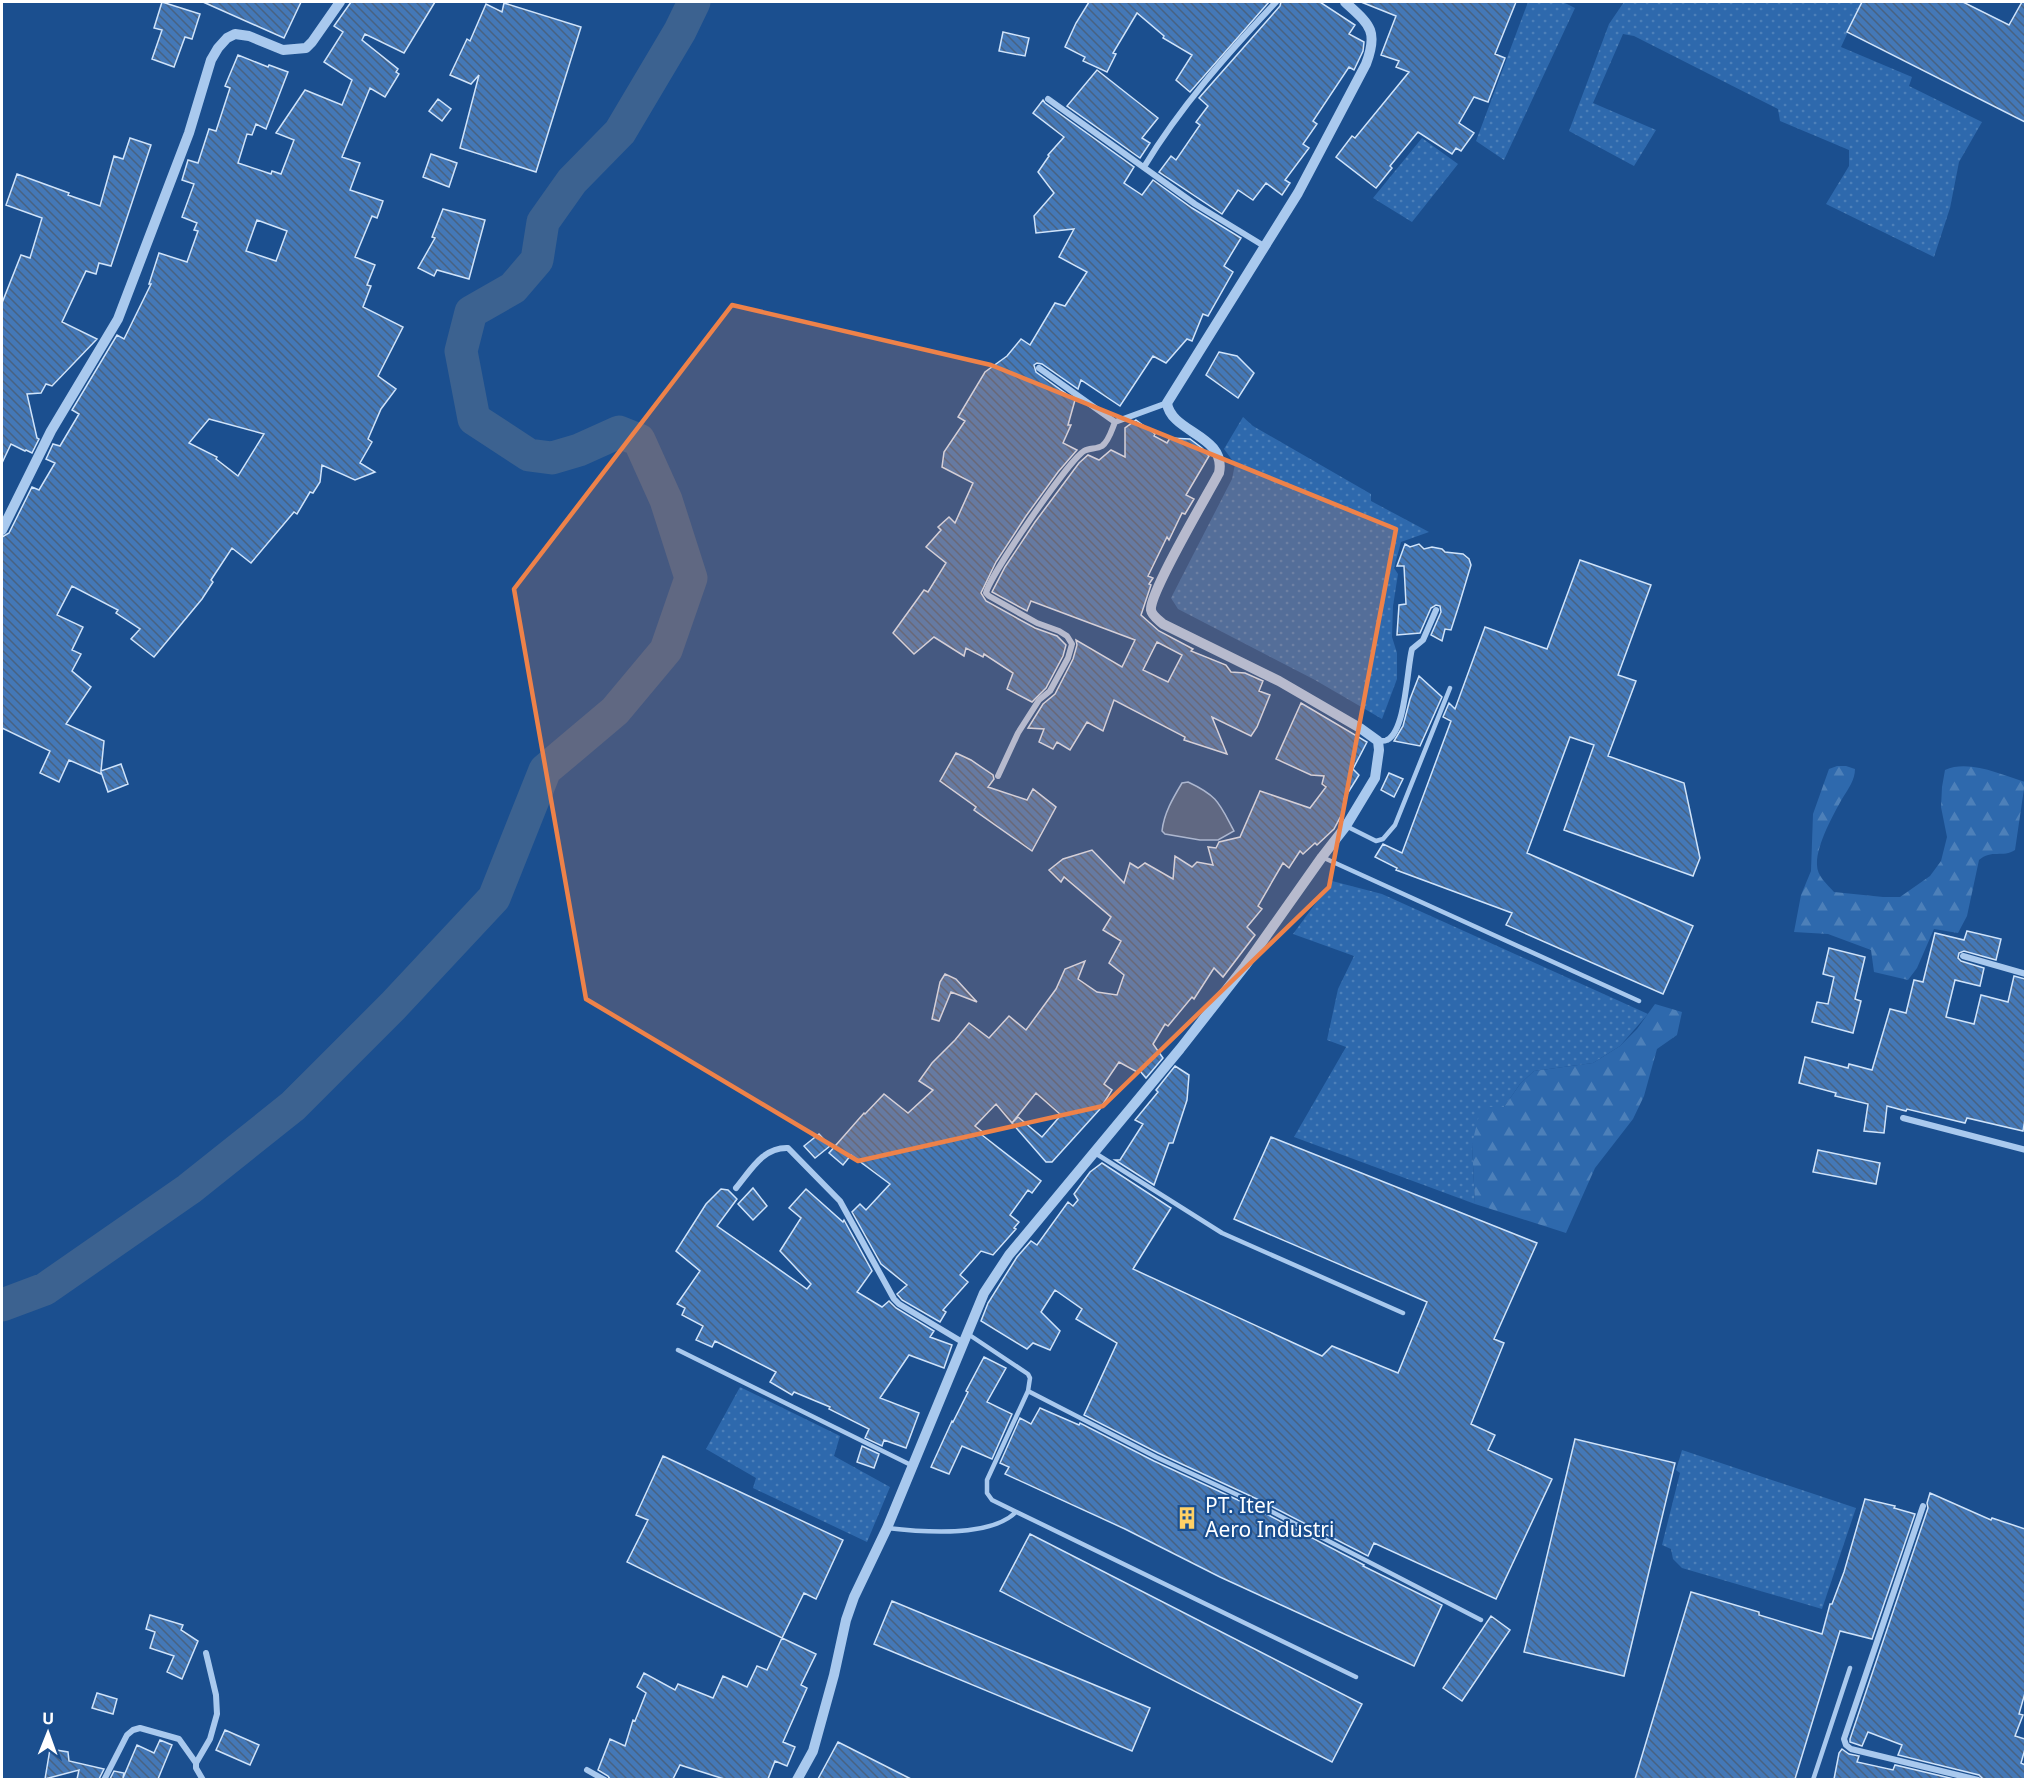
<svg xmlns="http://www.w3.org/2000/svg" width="2027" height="1781" viewBox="0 0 2027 1781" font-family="'Noto Sans',sans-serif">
<defs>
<pattern id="grass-dots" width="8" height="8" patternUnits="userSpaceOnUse" patternTransform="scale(1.5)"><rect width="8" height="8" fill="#2e69ad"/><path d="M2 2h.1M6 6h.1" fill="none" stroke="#4d80b9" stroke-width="1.8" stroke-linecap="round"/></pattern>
<pattern id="forest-firs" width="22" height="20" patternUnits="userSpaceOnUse" patternTransform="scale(1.5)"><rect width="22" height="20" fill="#2e69ad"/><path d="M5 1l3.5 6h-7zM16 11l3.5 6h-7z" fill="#4d80b9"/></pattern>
<pattern id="building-back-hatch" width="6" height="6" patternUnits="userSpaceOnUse" patternTransform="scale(1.5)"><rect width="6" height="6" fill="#4478b7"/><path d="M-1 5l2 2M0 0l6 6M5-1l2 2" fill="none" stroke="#486282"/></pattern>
</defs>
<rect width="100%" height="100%" fill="#1b4f8f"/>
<path fill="url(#grass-dots)" d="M1528,2h35l12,6 -71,152 -28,-19z
M1624,2h238l-21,45 71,30 -3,9 73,36 -23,40 -9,46 -16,49 -108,-53 23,-38v-16l-69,-29 -2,-12 -144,-73 -11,-2 -30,69 63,27 -22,36 -65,-35 40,-107z
M1422,138l36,26 -46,58 -39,-24z
M1243,417l10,9 118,68v7l58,31 -28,10 -7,26 4,6 -5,32 -1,31 5,16v26l-15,40 -67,-39 -137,-71 -7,-11 61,-119 3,-15 -11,-15z
M1332,881l50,13 266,120 -28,32 -27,17 -59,8 -14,13 -16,23 -32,37 3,60 -181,-67 52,-90 -19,-7 11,-51 16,-33 -61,-22z
M740,1387l100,49 -6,20 56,31 -23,55 -114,-54 3,-10 -50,-29z
M1682,1450l174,58 -34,101 -140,-41 -9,-9 -2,-10 -9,-4 18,-72 -4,-3z"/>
<path fill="url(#forest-firs)" d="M1837,766h9l9,3c0,11 -7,20 -13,30 -9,16 -26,47 -25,66 0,11 10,19 17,27l49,5h17l30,-21 11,-15 6,-24 -6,-30 1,-20 3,-17c24,-11 57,5 80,12l-10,68c-12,8 -24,-1 -36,10l-12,56 -9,17 -24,-4 -17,39 -9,12 -34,-8 -3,-22 -43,-16 -34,-2 7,-37 10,-24 2,-57 16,-45z
M1655,1004l27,8 -5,23 -20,14 -13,47 -11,23 -38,49 -29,65 -91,-29 -3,-60 9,-37h23l16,-23 14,-13 59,-8 27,-17 17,-17z"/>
<path fill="#3c6290" stroke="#9cc4f0" stroke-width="1.5" d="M1188,782c30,14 31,21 46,49l-16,9h-18l-35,-6 -3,-3c2,-18 11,-33 20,-48z"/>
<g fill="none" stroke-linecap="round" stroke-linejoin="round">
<path stroke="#3c6290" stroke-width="33" d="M2,1305l43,-16 144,-100 104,-83 100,-100 101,-108 51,-128 70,-59 51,-61 25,-72 -25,-78 -27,-60 -20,-8 -40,18 -27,8 -23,-3 -55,-36 -13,-68 10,-39 42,-24 24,-28 6,-38 29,-41 48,-49 60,-101 14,-29"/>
</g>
<path fill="url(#building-back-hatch)" stroke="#cfe3fa" stroke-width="1.5" fill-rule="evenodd" d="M162,2l38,12 -8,25 -7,-2 -11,30 -22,-8 10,-29 -8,-2z
M203,2h98l-17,36z
M351,2h84l-31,51 -39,-19 -3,6 36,29 -2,3 3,2 -14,23 -15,-9 -28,69 18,6 -10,27 33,11 -6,17 -5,-2 -17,41 20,8 -8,20 4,1 -8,21 40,20 -25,49 18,13 -15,20 -13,30 4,3 -12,21 15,9 -20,8 -33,-15 -2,17 -7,11 -3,-1 -13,22 -3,-2 -43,51 -19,-15 -21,32 2,2 -11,17 -48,58 -23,-18 9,-10 -24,-16 2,-3 -46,-24 -15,29 26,12 -11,23 9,4 -9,17 19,16 -25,37 38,17 -3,30 20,-7 7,20 -20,8 -7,-20v2l-32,-14 -10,22 -19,-9 10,-22 -48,-23v-191l7,-4 23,-46 7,3 16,-27 -9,-4 7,-15 7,2 19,-32 -7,-4 45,-75 7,4 27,-55h-2l10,-31 28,9 11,-31 -4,-1 3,-7 -15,-6 12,-33 -12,-4 6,-20 10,3 11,-34 7,2 14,-43 -5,-2 13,-31 30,12 1,-2 19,7 -22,57 -10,-5 -4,11 -5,-1 -9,29 33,11 1,-3 9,3 13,-34 -18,-7 29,-43 37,15 10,-25 -28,-18 19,-30 -9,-6zM257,220l30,11 -11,30 -30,-10zM209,419l55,15 -26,42 -22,-17 1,-2 -28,-14z
M1089,2h180l-79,90 -14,-12 16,-25 -29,-17 1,-2 -27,-23 -24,40 3,1 -9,18 -24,-11 2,-4 -20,-10 11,-24z
M1281,2h39l35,23 -6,9 15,8 -1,9 -9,19 -5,-3 -36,54 4,3 -14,20 6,4 -24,32 5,3 -8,12 -16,-12 -13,17 -15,-10 -16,24 -63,-42 12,-16 5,4 24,-35 -4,-3 12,-16 -9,-8 81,-92z
M1361,2h155l-21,52 10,4 -17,44 -14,-5 -15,26 15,10 -13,18 -5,-3 -4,6 -34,-22 -28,34 2,2 -16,20 -40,-31 16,-21 3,2 54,-66 -13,-5 3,-6 -18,-6 15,-39z
M1862,2h101l46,23 13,-23h3v120l-178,-90z
M504,3l77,24 -45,145 -76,-24 19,-73 -8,9 -21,-9 17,-36 3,2 16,-37 16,8z
M1003,32l26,6 -4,18 -26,-5z
M1097,70l61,48 -16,20 8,5 -10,15 -73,-52z
M438,99l13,10 -9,12 -13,-10z
M1043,100l2,3 89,64 -10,16 18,12 11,-15 39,28 49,30 -17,28 9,6 -25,44 -5,-2 -11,27 -5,-2 -21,24 -13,-7 -33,50 -39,-26 -3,9 -36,-25 -5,-1 -3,2 2,7 39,28 -7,25h3l-8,18 14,7 -19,22 -32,44 -30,46 -15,31 5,8 49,27 22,8 9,9 -3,11 -17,32 -14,14 -25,-13 6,-16 -29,-19 -1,3 -17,-9 -2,8 -30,-19 -20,17 -21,-21 31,-43 4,2 18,-29 -20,-16 15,-17 -3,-3 11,-10 6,6 18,-40 -31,-16 2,-15 21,-31 -7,-4 27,-45 22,-16 14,-17 9,6 25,-42 10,3 22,-34 -28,-15 15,-28 -38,4 -2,-17 20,-23 -16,-21 11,-16 -1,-1 16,-18 -31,-24z
M130,138l21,7 -40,121 -12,-3 -3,11 -10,-3 -24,51 35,17 -45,47 -6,-2 -5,9 -14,1 10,44 2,1 -7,14 -6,-3 -1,1 -14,-7 -9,19v-160l19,-48 9,3 12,-40 -36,-13 11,-31 52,19 -1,2 32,11 14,-50 9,3z
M431,154l26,9 -8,24 -26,-10z
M443,209l42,11 -16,59 -32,-9 -3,6 -16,-8 17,-30 -3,-1z
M1219,352l18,4 17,17 -16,25 -32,-23z
M1136,420l19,14 -1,2 13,7 3,-5 20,1 12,9 7,8 -23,39 8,4 -9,15 -3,-1 -13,27 -2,-3 -19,39 5,2 -4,6 2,1 -10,30 18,16 34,18 -2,2 35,14 5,7 14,1 18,8 -4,10 11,4 -13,32 -6,9 -39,-19 15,37 -43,-14 1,-3 -71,-37 -11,31 -16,-9 -17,28 -13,-8 -4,7 -14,-7 5,-13 -16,-1 15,-24 12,-10 18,-35 4,-14 -1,-5 46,27 13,-27 -104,-39 -4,10 -35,-19 13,-25 30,-45 44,-59 9,-8 11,5 12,-10 14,7v-29zM1157,642l25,13 -14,27 -25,-12z
M1405,544l5,3 9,-3 5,5 8,-2 10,2 3,3 18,2 6,5 2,6 -12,40 -8,25 -6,-1 -3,12 -11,-6 10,-23 -1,-6 -4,-1 -5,3 -11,25 -23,2 2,-30 7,-1 -2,-38h-7z
M1580,560l71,25 -33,90 18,6 -28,75 76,27 16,75 -7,18 -129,-46 30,-85 -24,-8 -43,116 166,73 -30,68 -157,-69 6,-12 -116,-43 1,-2 -22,-11 8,-13 19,9 49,-132 -8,-4 6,-14 6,6 30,-82 62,22z
M1419,676l23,21 -22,49 -26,-5 9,-15 7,-27z
M1301,703l66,39 -14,27 6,6 -15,24 -1,13 -9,17 -17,16 -2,-2 -12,11 -3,-3 -11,17 -6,-5 -25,43 4,3 -15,18 8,8 -32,42 -9,-9 -20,31 -2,-2 -24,29 -3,-2 -12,20 10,14 -17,20 -6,-7 -3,1 -18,-10 -15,22 8,6 -12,19 -48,53h-6l-34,-39 6,-6 24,20 19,-22 -25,-22 -24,30 -16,-19 -21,22 9,7 -2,2 59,46 -9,12 -4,-3 -18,25 9,7 -5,6 2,1 -23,26 -12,-4 -21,24 8,7 -25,28 3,2 -6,10 -38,-22 -5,-6 10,-9 -26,-21 -29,-52 8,-8 6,6 24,-26 -39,-29 -8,10 -14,-12 35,-40 1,1 19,-20 24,19 25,-23 -14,-9 13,-18 23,-23 14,-17 20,15 20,-22 17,14 30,-41 9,-20 20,-8 -7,18 19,13 20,3 7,-20 -15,-12 12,-22 -18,-11 8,-13 -47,-40 -3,5 -12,-12 14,-11 29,-9 32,33 6,-20 8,5 7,-5 28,16 2,-23 17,11 5,-5 16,3 -5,-18 8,1 3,-6 21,-5 20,-46 50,17 16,-21 -4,-3 2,-8 -13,-1 -35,-16z
M956,753l15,7 22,15 1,4 -6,8 39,13 6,-11 23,18 -24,44 -58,-41 2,-3 -36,-26z
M1389,773l14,6 -9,18 -13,-7z
M1967,931l34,8 -5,21 -32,-9 -5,2 -1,5 3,3 23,7 -4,18 -25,-6 -9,37 28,7 7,-29 27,7 6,-26 11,3v140l-2,12 -56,-13 -2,5 -58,-14 -1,2 -19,-5 -3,27 -20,-2 4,-27 -33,-8 1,-3 -37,-10 6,-26 43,11 1,-4 23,6 18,-61 16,4 8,-33 9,2 12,-49 29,7z
M1829,948l36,9 -10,42 6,2 -8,32 -41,-11 5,-20 11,2 6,-27 -11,-3z
M945,974l11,5 21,23 -26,-10 -12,29 -7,-2 8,-37z
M1175,1066l14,9 -2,25 -14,43h-4l-15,42 -39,-25h5l23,-36 -8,-4 23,-28 -2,-2z
M819,1134l11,12 -15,12 -11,-12z
M1271,1137l266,106 -43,96 10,4 -33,81 24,11 -7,15 64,29 -56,120 -122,-56 -6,13 -111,-57 -99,-46 -74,-38 33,-72 -41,-24 6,-10 -27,-19 -14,22 19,19 -10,19 -17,-7 -6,6 -46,-28 7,-18 29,-46 14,-16 6,4 31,-43 5,4 5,-6 -4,-6 16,-22 12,-9 69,45 -38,61 189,87 10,-10 66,27 29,-71 -193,-83z
M1818,1150l62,13 -4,21 -63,-12z
M753,1188l14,18 -14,14 -15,-16z
M721,1189l7,1 9,9 -20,27 90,63 4,-5 -31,-33 21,-33 -12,-10 17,-19 37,33 1,-2 28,51 -15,21 25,15 7,-6 7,7 38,23 -4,6 22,8 -8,23 -35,-13 -29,43 39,15 -13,35 -22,-8 -2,6 -17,-8 4,-9 -40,-20 1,-2 -36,-15 -2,3 -22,-13 6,-10 -61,-31 -3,6 -16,-7 7,-14 -21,-11 3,-7 -8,-4 23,-33 -24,-20 30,-47z
M984,1357l22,11 -19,34 25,12 -20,45 -30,-13 -13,28 -18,-7 21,-46 1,1 15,-30 -2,-1z
M1040,1408l39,17 1,-2 74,38 99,46 111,58 -1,1 79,39 -28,61 -194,-89 -95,-48 -120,-55 4,-7 -9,-4 20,-45 11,6z
M1575,1439l100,24 -51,213 -100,-24z
M862,1446l17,8 -5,14 -17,-6z
M663,1456l180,84 -27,59 -12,-6 -22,45 -155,-76 21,-42 -12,-5z
M1930,1493l61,27 1,-2 33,11v164l-6,21 4,1 -8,21 10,3v10l-4,14 4,2v14h-42l-4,-4 -81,-20 4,-10 -34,-13 -6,14 -12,-4v-3l78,-231 -1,-5z
M1865,1499l30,7 -1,2 21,6 -43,125 -32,-8 -45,148h-160l56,-187 68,20v3l63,19 8,-30h2l12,-32z
M1030,1534l332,170 -30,58 -332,-171z
M892,1601l258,107 -18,43 -258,-107z
M150,1615l33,10 -2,5 17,11 -16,38 -15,-7 7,-16 -24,-8 5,-16 -9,-3z
M1491,1616l19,14 -48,71 -19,-13z
M782,1638l34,16 -15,31 6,3 -24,54 12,5 -8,19 -12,-5 -7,18h-44l-44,-14 -7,14h-63l-2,-3 -10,-6 12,-31 15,7 8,-26 2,1 11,-28 -9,-6 7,-14 31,17 3,-6 35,14 10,-22 24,11 10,-21 10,4z
M97,1693l20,6 -4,15 -21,-6z
M225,1730l34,15 -9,20 -34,-15z
M160,1740l12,5 -14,34h-48l4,-8 10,2 -1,5 14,-33 17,8z
M838,1742l73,37h-93z
M50,1749l18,3 1,9 35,8 -5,10h-22l2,-9 -34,9z
M1842,1749l7,5 10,2 -2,6 36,8 2,-5 59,14h-120l5,-26z"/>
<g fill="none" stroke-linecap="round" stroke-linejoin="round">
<path stroke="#a9c9ee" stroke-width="4.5" d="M1346,826l30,15 7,-2 12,-14 55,-137
M1322,857l317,144
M1095,1153l127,80 181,80
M968,1334l60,40 2,4 -2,13 -41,89v13l5,7 364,177
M678,1350l235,116
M1028,1391l128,66 99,46 226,117
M887,1528c34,4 103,10 129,-16
M1813,1780l37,-112"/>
<path stroke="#a9c9ee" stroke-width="6" d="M1048,99l147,105 69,42
M1144,167c36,-60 84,-114 132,-165
M1039,368l76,54
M1378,741c1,0 8,0 9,-1 19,-9 20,-73 25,-91l11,-9 13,-30
M998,776l20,-43 21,-33 11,-9 18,-33 4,-14 -5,-8 -8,-5 -22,-8 -48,-27 -3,-3c4,-18 82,-132 98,-142 5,-3 13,-2 18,-5 7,-5 10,-17 13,-24l52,-19
M1963,956l63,18
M1903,1118l123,32
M736,1188c15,-18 27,-41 52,-40l52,53 54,98 5,5 65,39
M1923,1506l-79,233 2,6 5,4 127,31
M587,1770l18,10
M104,1780l23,-45 6,-5 7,-2 39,11 17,24
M203,1780l-7,-12v-5l14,-24 7,-25 -1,-19 -10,-42"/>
<path stroke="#a9c9ee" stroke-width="10" d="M2,530l49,-99 67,-112 71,-186 22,-73 7,-12 9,-10 8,-4 14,2 34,14 23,-2 6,-6 28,-40
M797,1780l16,-29 21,-76 12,-55 8,-23 33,-69 97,-235 25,-38 171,-206 65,-83 77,-109 24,-31 29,-48 4,-28 -1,-9 -18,-13 -81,-47 -116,-57c-4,-4 -11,-8 -12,-14 -2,-17 57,-116 68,-137 8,-38 -48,-40 -52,-70l131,-210 68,-129c13,-34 3,-40 -21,-62"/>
</g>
<path fill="#ee8249" fill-opacity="0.2" stroke="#ee8249" stroke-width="4.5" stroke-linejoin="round" d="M732,305l259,60 405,164 -67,358 -226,219 -245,55 -272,-162 -72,-410z"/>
<defs>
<g id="building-bare" transform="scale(1.8)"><path d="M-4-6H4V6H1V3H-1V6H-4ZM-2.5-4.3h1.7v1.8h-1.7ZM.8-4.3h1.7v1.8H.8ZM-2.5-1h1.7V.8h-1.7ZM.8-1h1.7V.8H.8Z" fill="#ffd166" stroke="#1b4f8f" stroke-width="2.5" paint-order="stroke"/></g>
</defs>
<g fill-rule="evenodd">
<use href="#building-bare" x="1187" y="1518"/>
</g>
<g text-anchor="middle" stroke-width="4.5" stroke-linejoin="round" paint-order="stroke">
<g font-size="21" fill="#fff" stroke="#1b4f8f" text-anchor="start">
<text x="1205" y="1513">PT. Iter<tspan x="1205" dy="24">Aero Industri</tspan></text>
</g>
</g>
<rect width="2027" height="1781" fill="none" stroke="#ffffff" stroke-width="6"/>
<g transform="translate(48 1733) rotate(1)" stroke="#1b4f8f" stroke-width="4.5" paint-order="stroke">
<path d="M0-4.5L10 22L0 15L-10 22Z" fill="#ffffff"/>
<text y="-9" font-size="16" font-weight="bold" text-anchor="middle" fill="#ffffff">U</text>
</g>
</svg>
